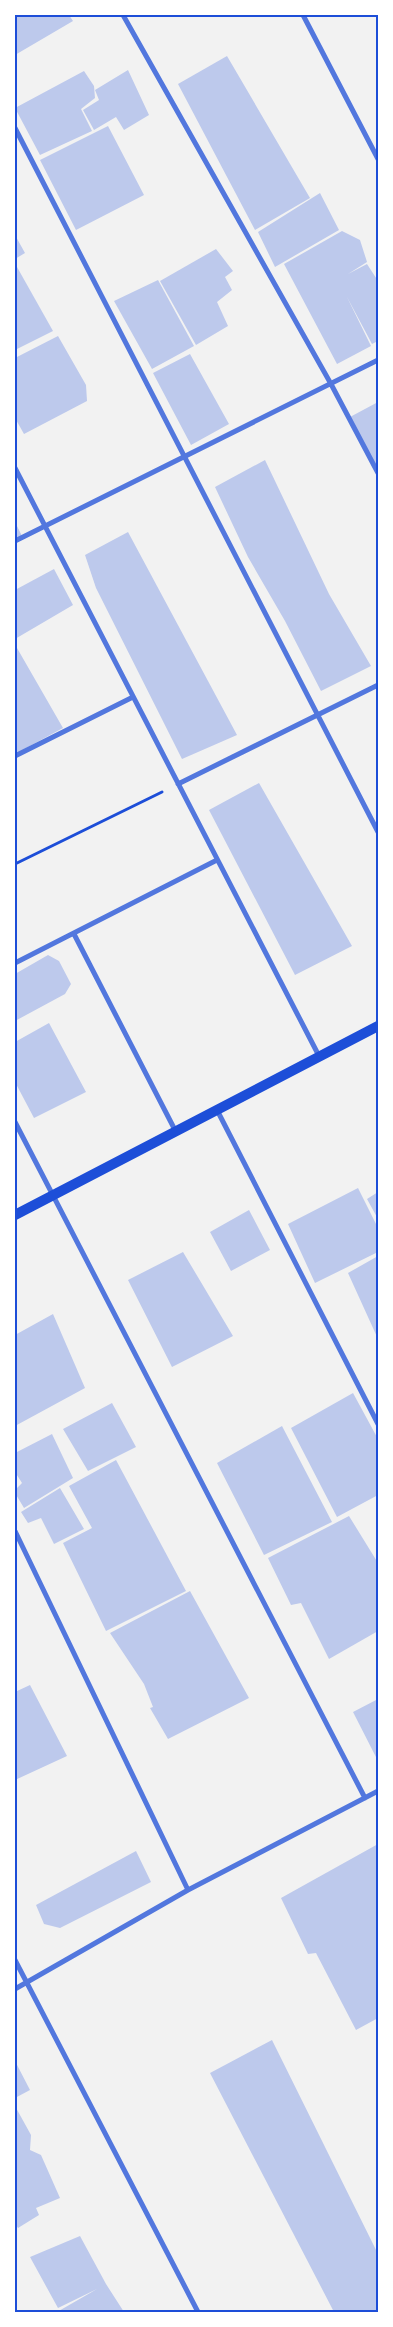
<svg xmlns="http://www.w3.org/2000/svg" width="393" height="2327" viewBox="0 0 393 2327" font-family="Quicksand,sans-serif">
<rect width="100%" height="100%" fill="#f2f2f2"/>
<path fill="#bdc9ec" d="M15,15h54l4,6 -58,34z
M227,56l83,142 -55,32 -77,-146z
M128,70l21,45 -25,15 -8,-13 -22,13 -11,-20 16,-10 -4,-10z
M84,71l10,15 1,12 -14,11 11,22 -52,24 -25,-47z
M108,126l36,69 -68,35 -36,-70z
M320,193l19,37 -64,37 -17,-35z
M342,231l18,9 7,22 -19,12 19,-10 11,17v60l-6,3 -25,-47 24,49 -34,18 -53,-100z
M15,235l10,18 -10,6z
M216,249l17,22 -8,6 7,13 -15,12 11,24 -32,19 -36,-64z
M17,267l36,64 -38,19v-82z
M158,280l36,66 -42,23 -38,-68z
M58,336l28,49 1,16 -63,33 -9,-16v-60z
M190,354l39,70 -38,21 -38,-72z
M378,402v67l-28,-52z
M265,460l64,134 42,72 -50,25 -36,-70 -37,-64 -33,-70z
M15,522l7,14 -7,4z
M128,532l109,203 -55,24 -86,-171 -11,-33z
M54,569l19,36 -58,34v-49z
M17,648l46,80 -48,26v-105z
M259,783l93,163 -57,29 -86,-165z
M48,955l11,6 12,23 -6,10 -50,27v-47z
M49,1023l37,69 -52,26 -19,-36v-40z
M358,1188l20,40v24l-63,31 -27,-59z
M378,1192v27l-11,-20z
M249,1210l21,40 -39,21 -21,-39z
M183,1252l50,84 -61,31 -44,-87z
M378,1256v83l-30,-66z
M53,1314l32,74 -70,38v-91z
M353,1393l25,46v56l-41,22 -46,-89z
M112,1403l24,44 -48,24 -25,-42z
M282,1426l50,96 -68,33 -47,-92z
M52,1434l21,44 -49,30 -9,-15v-3l7,-7 -7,-11v-19z
M116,1460l70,131 -80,40 -43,-88 29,-15 -23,-42z
M60,1488l24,41 -30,15 -13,-26 -13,5 -7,-11z
M349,1516l29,47v68l-49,28 -28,-56 -10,2 -23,-47z
M190,1591l59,107 -81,41 -18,-31 3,-1 -9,-23 -34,-51z
M30,1685l37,71 -52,24v-88z
M378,1699v62l-25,-49z
M378,1844v174l-22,12 -40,-77 -8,1 -27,-56z
M136,1851l15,31 -91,46 -16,-4 -8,-19z
M272,2040l106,214v58h-44l-124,-239z
M15,2061l15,29 -15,8z
M15,2106l16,29 -1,15 11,5 19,43 -24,10 3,7 -21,13 -3,-4z
M80,2236l26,48 18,28h-67l40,-23 -39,19 -28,-51z"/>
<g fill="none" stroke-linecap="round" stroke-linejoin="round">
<path stroke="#1d4ed8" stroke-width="3" d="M15,864l147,-72"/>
<path stroke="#5277de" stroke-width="5" d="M123,15l208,369 47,89
M303,15l75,144
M15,128l363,704
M15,468l304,588
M15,541l363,-181
M15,756l118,-59
M178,784l200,-99
M74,934l102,198
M15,963l202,-103
M217,1110l161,314
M15,1122l350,676
M15,1531l173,359
M15,1960l183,352
M15,1989l173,-99 190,-99"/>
<path stroke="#1d4ed8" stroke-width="10" d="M15,1215l363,-189"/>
</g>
<rect width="393" height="2327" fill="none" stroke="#ffffff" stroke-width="32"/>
<rect x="16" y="16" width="361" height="2295" fill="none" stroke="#1d4ed8" stroke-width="2"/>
</svg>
